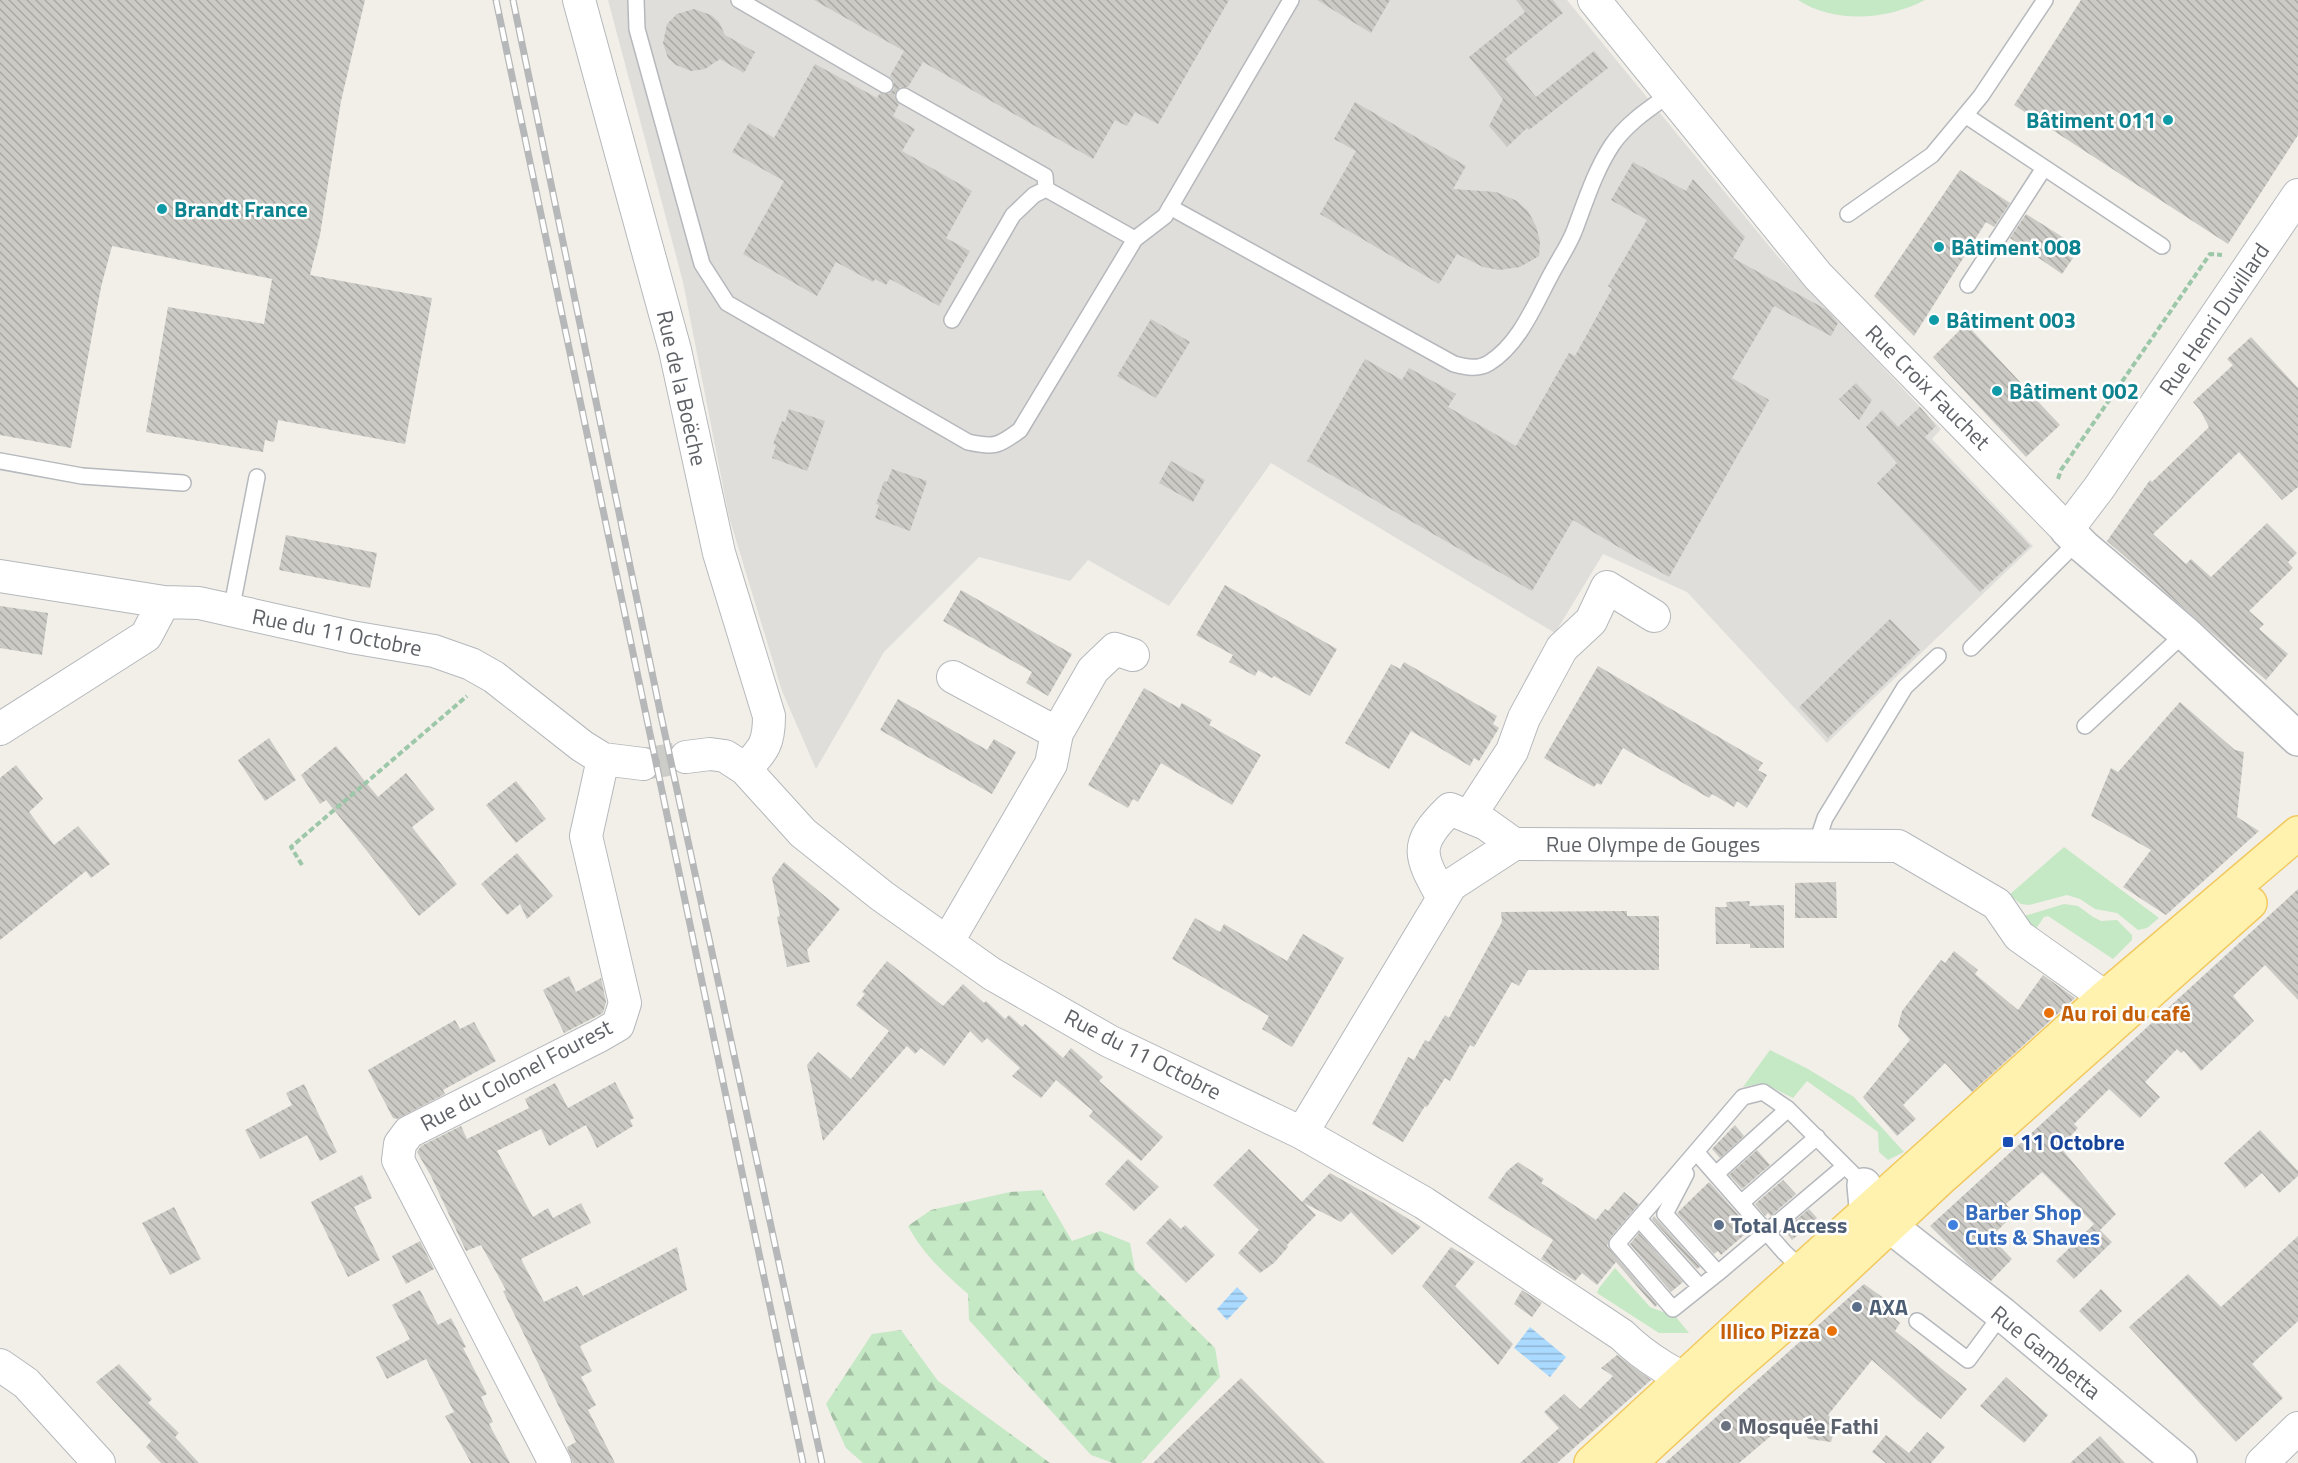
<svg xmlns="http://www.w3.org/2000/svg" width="2298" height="1463" viewBox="0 0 2298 1463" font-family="'Titillium Web',sans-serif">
<defs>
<pattern id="forest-firs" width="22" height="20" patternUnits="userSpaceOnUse" patternTransform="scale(1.5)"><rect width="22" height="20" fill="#c5e8c5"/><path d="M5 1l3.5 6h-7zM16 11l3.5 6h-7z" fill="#a3c0a4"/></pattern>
<pattern id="water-rules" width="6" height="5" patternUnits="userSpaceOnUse" patternTransform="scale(1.5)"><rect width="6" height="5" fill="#aadaff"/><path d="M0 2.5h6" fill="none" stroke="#8eb4d2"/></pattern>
<pattern id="building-back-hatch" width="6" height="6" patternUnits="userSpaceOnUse" patternTransform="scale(1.5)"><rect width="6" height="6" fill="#cccac5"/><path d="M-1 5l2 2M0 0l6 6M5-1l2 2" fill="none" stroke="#a9a8a4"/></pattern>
</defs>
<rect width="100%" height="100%" fill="#f1efe8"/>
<path fill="#e0deda" d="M608,0h959l212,258 162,171 -9,10 101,107 -206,197 -140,-151 -84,-38 -48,79 -284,-170 -102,143 -81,-46 -18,21 -91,-24 -95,95 -68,117 -34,-78 -53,-174 -46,-235z"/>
<path fill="#c5e8c5" d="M1798,0h127c-38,20 -90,24 -127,0z
M2064,847l95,71 -12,10 -9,2 -21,-17 -22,-4 -15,-10 -13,-4 -38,10 -8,-1 -12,-9z
M2064,904l14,2 15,11 8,4 16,-1 15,15v5l-19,19 -65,-43 -4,1 -11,16 -12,-16z
M1770,1050l38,19 46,28 50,55 -16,8 -9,-8 -1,-20 -71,-51 -14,17 -30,-15 -20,4z
M1615,1268l35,39 26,10 13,16h-30l-62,-40 2,-5z"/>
<path fill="url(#forest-firs)" d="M1042,1190l30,51 28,-10 30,12 5,27 80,78 5,29 -79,86h-28l-22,-8 -122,-135 -1,-26c-24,-21 -45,-40 -60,-68l23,-16 79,-18z
M901,1330l37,51 112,82h-187l-17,-15 -20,-44 46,-70z"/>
<path fill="url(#water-rules)" d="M1237,1287l11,11 -21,22 -10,-11z
M1530,1327l36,30 -16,20 -36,-29z"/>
<path fill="url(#building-back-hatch)" d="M0,0h365l-24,101 -21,134 -10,40 122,23 -27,146 -127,-24 -4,22 -9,-2 -2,12 -117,-20 22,-125 96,17 8,-45 -160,-33 -11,41 -30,161 -71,-13z
M814,0h415l-71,124 -23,-12 -8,14 -12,-6 -22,39 -170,-97 -15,25h-8l-6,8 5,9 -6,12 22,13 -13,22 70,40 -26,47 24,13 -31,55 -49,-27 -4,6 -11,-6 -2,3 -37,-20 -19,34 -74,-42 41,-73 -52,-29 17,-29 25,15 41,-74 62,34 3,-5 9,1 5,-5v-8l-4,-5 14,-25z
M1317,0h73l-19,33z
M1516,0h37l10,13 -58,46 31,38 58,-46 14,17 -79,62 -2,-2 -20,19 -18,-21 14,-27 -34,-42 56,-45z
M2081,0h217v135l-70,109 -214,-139z
M694,9l17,6 8,7 6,13 30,17 -11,21 -24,-14 -15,10 -14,2 -15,-6 -8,-7 -5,-15 4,-19 10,-10z
M1355,102l111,64 -13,23 43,3 21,9 11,10 8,15 4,15 -1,15 -19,11 -21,3 -16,-3 -26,-13 -18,30 -119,-70 36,-63 -22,-12z
M1633,162l53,29 7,-12 52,58 -12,21 94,52 11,13 -7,13 -57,-30 -42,72 37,22 -100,177 -96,-57 -41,71 -225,-130 58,-102 37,21 7,-12 47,26 -8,13 68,39 53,-93 6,3 37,-67 -4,-3 39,-66 -36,-20z
M1960,170l50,33 -16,24 -8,-5 -72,114 -40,-40z
M2026,214l54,34 -18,26 -52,-36z
M1151,319l39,23 -34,56 -39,-22z
M1966,324l94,101 -34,32 -93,-100z
M2251,337l47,51v99l-16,13 -43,-48 -86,82 33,30 5,-5 20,18 56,-54 30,30 -9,9 5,6 -44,43 15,13 -5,5 29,25 -22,26 -159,-139 43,-61 2,2 57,-55 -9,-17 -7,-8 40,-37 -6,-6z
M1856,383l16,17 -13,20 -20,-21z
M1920,407l16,19 -11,11 105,109 -50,46 -103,-109 20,-20 -31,-36 16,-17 16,17z
M789,409l36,12 -18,50 -35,-13 4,-13 -3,-1 9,-23 3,1z
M1171,461l34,19 -12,22 -34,-19z
M892,469l35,12 -17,50 -35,-13 4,-13 -3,-1 8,-23 3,1z
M286,535l91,18 -7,35 -91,-18z
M1225,585l112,64 -27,47 -36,-20 -2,2 -14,-8 -3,6 -26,-14 4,-7 -37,-20z
M961,590l111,64 -24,42 -22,-13 6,-11 -89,-51z
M0,606l48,7 -6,42 -42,-7z
M1890,619l30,31 -92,88 -29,-31z
M1404,662l93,54 -4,8 6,4 -20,33 -5,-3 -4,8 -59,-35 -22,38 -44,-26 46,-79 9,5z
M1598,666l165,97 -5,7 9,5 -20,33 -10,-7 -3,6 -22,-13 -3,4 -86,-50 -22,37 -4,-2 -3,4 -50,-29z
M1144,688l35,20 3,-5 30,17 -3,5 52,30 -29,50 -71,-42 -23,39 -5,-3 -5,9 -40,-23z
M898,699l89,51 7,-11 22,13 -24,42 -112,-64z
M2180,702l55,48 9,2 -7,65 22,14 -93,84 -43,-28 28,-37 -60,-34 20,-48 7,4z
M269,738l27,42 -31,21 -27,-41z
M336,746l42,51 28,-24 29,36 -23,18 45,57 -38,32 -93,-116 -6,4 -19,-29z
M16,765l27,34 -14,13 25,33 24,-19 32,38 -19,14 -5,-7 -86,69v-162z
M516,781l30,38 -30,24 -30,-38z
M517,853l36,43 -26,23 -7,-15 -13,11 -26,-31z
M784,862l56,47 -33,41 3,12 -23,5 -10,-50 3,-1 -8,-38z
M1836,882l1,36h-42v-35z
M2298,889v111l-33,-35 -32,31 21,25 -53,50 -17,-20 -3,2 -4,-4 -32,33 15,15 -20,21 -31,-29 -35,35 4,4 -18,19 56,67 -16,16 12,12 -38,37 -18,-18 38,-37 -52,-52 -36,32 8,10 -23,23 21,22 -21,22 -22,-16 -39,-39z
M1750,901l-1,5 35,-1v43h-34v-4h-34l-1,-37h12l-1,-5z
M1627,911v5h32v54h-131l-9,16 -7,-4 -38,65 -4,-2 -20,36 -5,-3 -18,29 -2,-1 -22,36 -31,-18 36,-67 6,3 11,-20 4,2 16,-27 4,3 53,-96 -1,-10z
M1195,918l25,14 4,-8 63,37 16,-27 41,24 -52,89 -30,-18 7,-13 -97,-57z
M1954,951l24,19 -3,4 43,36 25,-35 32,23 -103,94 -27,-29 -42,42 13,14 -19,17 -34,-39 47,-57 -12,-14 4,-15 39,-51 4,3z
M887,961l56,45 20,-22 21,19 2,-2 19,18 4,-4 13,12 3,-3 38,34 8,-10 32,29 -4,4 64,56 -22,24 -52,-45 4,-5 -37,-31 -15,18 -29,-22 8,-8 -33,-30 -5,5 -12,-12 -26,35 -23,-18 -6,6 -8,-8 -84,95 -16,-76 11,-13 33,27 38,-48 -33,-26 9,-11 -3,-2z
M569,976l7,16 25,-14 5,24 -3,11 -39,20 -21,-43z
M455,1020l5,9 14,-7 22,39 -53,29 2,4 -48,25 -4,-1 -25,-48z
M615,1082l19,36 -4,2 3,6 -36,22 -11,-23 -37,21 -8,-17 -44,22 36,66 15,-9 5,10 28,-15 10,20 -70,36 23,43 33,-16 6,10 94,-49 10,43 -107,56 12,25 -11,6 15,28 -8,5 27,53h-42l-6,-16 9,-5 -73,-151 3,-1 -25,-45 -15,6 -35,-75 -14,-24 4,-6 40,-20 6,13 62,-31 -4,-9 30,-16 13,25z
M304,1084l33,68 -17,9 -13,-26 -47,24 -15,-29 47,-25 -6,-12z
M1735,1125l9,11 -24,22 -8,-9z
M2260,1130l38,41v5l-19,17 -17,-20 -17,15 -21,-25z
M1249,1149l53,53 28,-29 53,30 38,24 -29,28 -41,-43 -10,10 -37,-19 12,12 -29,30 1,2 -14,16 -14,10 -22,-20 21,-23 -46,-45z
M1757,1150l13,15 -28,24 -13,-14z
M1128,1159l31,28 -25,24 -29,-27z
M1518,1162l26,17 -3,4 55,37 9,-11 3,2 16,-19 15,12 -29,34 -3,8 50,59 -2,2 -39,-45 -19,23 -15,-12 -7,8 -34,-22 12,-19 -65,-42 19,-27z
M362,1175l10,23 -18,9 26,53 -32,17 -37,-75z
M1783,1180l13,14 -25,22 -3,-3 -3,3 -10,-12z
M1709,1182l42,47 -30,26 -3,-4 -4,3 -37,-41z
M174,1207l27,52 -31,16 -28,-52z
M1809,1209l8,9 -25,22 -8,-10z
M1654,1216l46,51 -3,2 -45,-50z
M1170,1218l11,11 4,-4 30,30 -29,28 -40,-40z
M1639,1233l44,49 -12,10 -41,-48z
M2298,1236v85l-46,43 31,34 -47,44 -107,-115 59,-53 33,33z
M420,1241l14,28 -28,15 -14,-28z
M1451,1247l24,15 -20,24 58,58 -15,21 -76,-79z
M1864,1284l28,20 -6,7 14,12 -5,8 72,58 -26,30 -23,-18 -46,-41 -44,55 8,9 -5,18 -22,-3 -18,-20 -52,44h-74z
M2101,1289l21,22 -22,21 -21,-21z
M420,1290l18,35 13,-7 15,29 -3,1 24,46 -6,3 12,25 -4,2 21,39h-39l-26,-47 9,-4 -28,-53 -39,20 -11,-22 34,-18 -18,-34z
M1522,1290l20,13 -10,14 -18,-13z
M1617,1355l34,25 -94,83h-37l39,-35 -15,-16 20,-18 16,15 33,-33 -12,-8z
M119,1364l33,35 -4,4 31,30 -4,4 24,26h-38l-15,-16 5,-6 -55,-59z
M2006,1377l42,38 -24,28 -44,-37z
M1241,1378l84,85h-172l45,-44z
M1927,1432l18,15 -14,16h-45l-14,-11 14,-17 23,18z
M2100,1436l25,27h-55z"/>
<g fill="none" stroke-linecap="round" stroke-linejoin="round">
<path stroke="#ccccc8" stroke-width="32" stroke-dasharray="32 16" stroke-linecap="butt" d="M643,764l43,-7"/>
<g stroke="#b5b8bc" stroke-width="18">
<path id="service" d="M636,0l1,29 65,235 25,39 241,139c26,6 31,4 52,-12l115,-191 30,-23 126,-216
M739,0l146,85
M904,96l141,80 1,13
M1965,115l197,131
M1170,207l284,157c12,3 24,6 35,-1 32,-20 47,-62 65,-94 7,-13 16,-26 21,-40 11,-29 20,-58 37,-84 15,-22 37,-36 58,-51
M1848,214l84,-59 49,-59 64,-96
M1968,285l76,-117
M952,320l61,-105 21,-20 12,-6 89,50
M0,461l82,15 101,7
M231,611l26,-134
M1971,648l107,-107
M2085,726l100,-93
M1816,845l9,-27 80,-131 33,-31
M1697,1153l87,99 18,17
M1686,1174l-21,40 53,59 127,-107
M1716,1174l72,-65
M1741,1203l76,-66
M1639,1219l61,68
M1718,1273l-45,36 -56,-65 126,-147 20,-5 25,17 76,76
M1917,1321l51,39 34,-46"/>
</g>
<g stroke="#b5b8bc" stroke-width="34">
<path id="minor" d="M579,0l96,350 44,203 50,163c0,28 -5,33 -24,53
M1594,0l224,276 249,254 32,-42 199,-293
M0,576l164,26 35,1 152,34 83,14 37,13 23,13 88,69 21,13 40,5
M953,677l104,56
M0,729l146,-93 18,-34
M686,757l24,-3 15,2 20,13 58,64 79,63 110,78 117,67 193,92 122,70 198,132c16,16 63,52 87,47
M1469,817l43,-66 12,-33 38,-70 29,-27 16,-34 47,29
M1443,898c-24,-43 -30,-53 7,-89l36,15 28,20
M948,941l103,-177 6,-31 36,-63 22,-21 18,6
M1302,1133l149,-248 63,-41 384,2 99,58 22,32 86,61
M0,1365l26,18 73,80
M555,1463l-157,-303 2,-16 9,-12 190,-96 19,-11 7,-22 -39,-167 17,-77
M2262,1463l36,-35"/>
</g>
<g stroke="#b5b8bc" stroke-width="36">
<path id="tertiary" d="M2067,530l17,17 101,86 113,106
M1864,1233l4,-4 -4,-44"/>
</g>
<g stroke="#b6babf" stroke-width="36">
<path id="secondary" d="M1897,1199l-3,3 -4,24 112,88 178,149"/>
</g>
<g stroke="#f2c960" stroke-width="36">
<path id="primary" d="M1591,1463l165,-152 349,-314 193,-164
M1630,1463l91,-84 78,-68 141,-132 310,-276"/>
</g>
<path stroke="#9cc7a9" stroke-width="4" stroke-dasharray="6 3" stroke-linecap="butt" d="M2058,479l3,-9 149,-216 12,1
M302,865l-11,-18 176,-151"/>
<use href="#service" stroke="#fff" stroke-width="15"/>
<use href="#minor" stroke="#fff" stroke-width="32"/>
<use href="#tertiary" stroke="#fff" stroke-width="33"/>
<use href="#secondary" stroke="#fff" stroke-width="33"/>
<use href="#primary" stroke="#fff2af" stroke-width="33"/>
<g stroke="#b6b7b8" stroke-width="7">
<path id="rail" d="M496,0l307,1463
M513,0l147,711 162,752"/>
</g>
<use href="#rail" stroke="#fff" stroke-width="4.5" stroke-dasharray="14" stroke-linecap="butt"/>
</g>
<g fill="#0f9aa8" stroke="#fff" stroke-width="2">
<circle cx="2168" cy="120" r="6"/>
<circle cx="162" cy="209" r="6"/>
<circle cx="1939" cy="247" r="6"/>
<circle cx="1934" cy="320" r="6"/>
<circle cx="1997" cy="391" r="6"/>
</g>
<g fill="#e8710a" stroke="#fff" stroke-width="2">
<circle cx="2049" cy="1013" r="6"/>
<circle cx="1832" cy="1331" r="6"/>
</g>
<rect fill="#1a4fb4" stroke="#fff" stroke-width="2" x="2002" y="1136" width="12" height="12" rx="3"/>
<g fill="#5c6f8a" stroke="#fff" stroke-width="2">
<circle cx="1719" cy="1225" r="6"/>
<circle cx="1857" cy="1307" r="6"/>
</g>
<circle fill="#3f7fe0" stroke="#fff" stroke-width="2" cx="1953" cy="1225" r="6"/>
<circle fill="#6b7280" stroke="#fff" stroke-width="2" cx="1726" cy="1426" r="6"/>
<g text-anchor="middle" stroke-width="5" stroke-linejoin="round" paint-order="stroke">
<g font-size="22" font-weight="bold" fill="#0d838f" stroke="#fff" text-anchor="start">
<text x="2156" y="128" text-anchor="end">Bâtiment 011</text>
<text x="174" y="217">Brandt France</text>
<text x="1951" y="255">Bâtiment 008</text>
<text x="1946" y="328">Bâtiment 003</text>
<text x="2009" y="399">Bâtiment 002</text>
</g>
<g font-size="22" fill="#5f6368" stroke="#fff">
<text transform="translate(2214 319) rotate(-56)" y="8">Rue Henri Duvillard</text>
<text transform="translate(1928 387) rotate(45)" y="8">Rue Croix Fauchet</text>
<text transform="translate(682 388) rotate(77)" y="8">Rue de la Boëche</text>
<text transform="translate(337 632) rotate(11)" y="8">Rue du 11 Octobre</text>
<text x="1653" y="852">Rue Olympe de Gouges</text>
<text transform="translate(1143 1054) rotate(27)" y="8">Rue du 11 Octobre</text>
<text transform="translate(516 1075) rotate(-28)" y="8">Rue du Colonel Fourest</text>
<text transform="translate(2046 1352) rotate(39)" y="8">Rue Gambetta</text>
</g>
<g font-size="22" font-weight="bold" fill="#c56008" stroke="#fff" text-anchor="start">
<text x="2061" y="1021">Au roi du café</text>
<text x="1820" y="1339" text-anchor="end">Illico Pizza</text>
</g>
<g font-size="22" font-weight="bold" fill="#164399" stroke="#fff" text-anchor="start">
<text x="2020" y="1150">11 Octobre</text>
</g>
<g font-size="22" font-weight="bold" fill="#366cbe" stroke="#fff" text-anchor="start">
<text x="1965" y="1220">Barber Shop<tspan x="1965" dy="25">Cuts &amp; Shaves</tspan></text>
</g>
<g font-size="22" font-weight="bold" fill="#4e5e75" stroke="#fff" text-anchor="start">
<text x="1731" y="1233">Total Access</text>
<text x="1869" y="1315">AXA</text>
</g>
<g font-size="22" font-weight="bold" fill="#5b616d" stroke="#fff" text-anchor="start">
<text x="1738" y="1434">Mosquée Fathi</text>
</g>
</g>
</svg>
